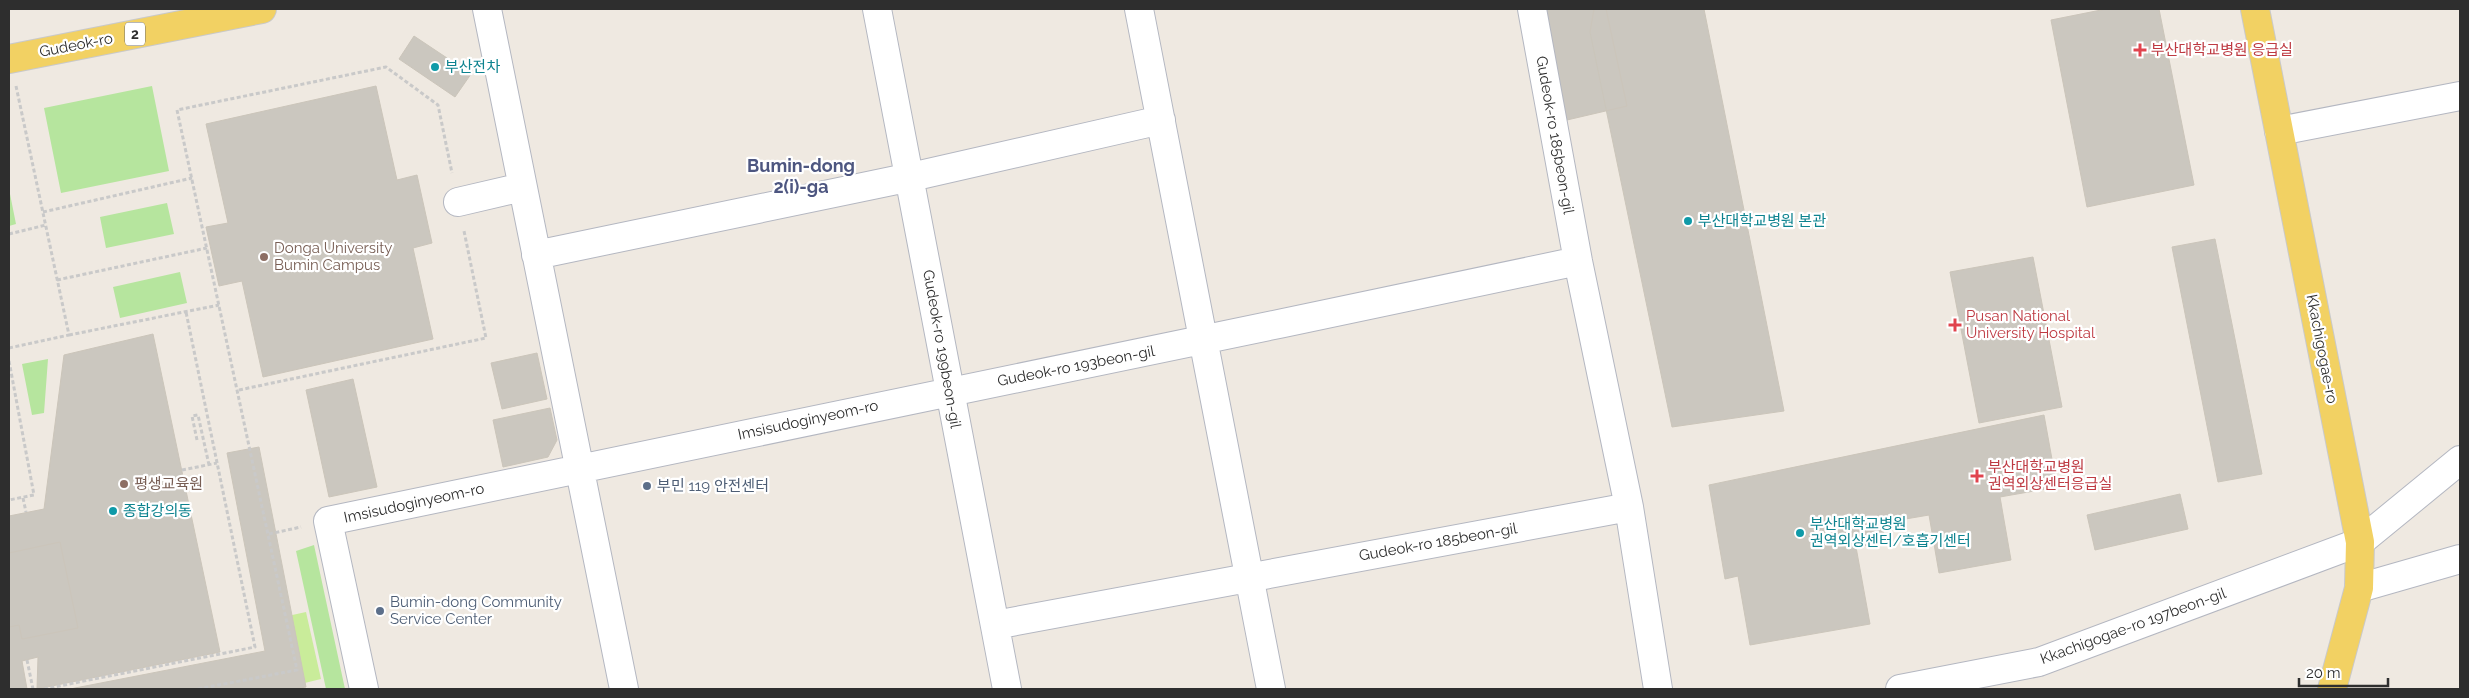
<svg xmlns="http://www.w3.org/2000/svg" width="2469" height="698" viewBox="0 0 2469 698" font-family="Raleway,'Noto Sans KR',sans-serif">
<rect width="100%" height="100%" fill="#efe9e1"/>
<path fill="#b6e59e" d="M152,86l17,85 -108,22 -17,-85z
M9,189l7,35 -7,2z
M167,203l7,31 -68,14 -6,-31z
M180,272l7,31 -67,15 -7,-31z
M48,359l-4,54 -12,2 -10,-51z
M314,545l31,144h-19l-30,-138z"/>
<path fill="#c9ec9a" d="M306,612l15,67 -41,10 -15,-68z"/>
<path fill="#cbc7bf" stroke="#cbc5ba" d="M1544,9h62l21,97 -60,14z
M1594,9h110l80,402 -112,16 -82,-395z
M2106,9h53l35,176 -107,22 -36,-187z
M414,36l57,38 -16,23 -56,-38z
M376,86l21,94 20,-5 15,68 -19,5 20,91 -170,38 -21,-96 -23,5 -13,-59 22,-4 -22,-99z
M2215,239l47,235 -44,8 -46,-235z
M2033,257l29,150 -83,16 -29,-151z
M153,334l67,318 -183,37 1,-32 -16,4 5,28h-18v-173l35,-7 20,-154z
M537,353l10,46 -45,10 -11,-46z
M353,379l24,108 -48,10 -23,-107z
M550,408l7,32 -9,17 -45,10 -10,-47z
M2044,415l13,72 -57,10 11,63 -72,13 -10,-58 -47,8 3,19 -29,5 14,77 -120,21 -12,-69 -13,3 -16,-94z
M259,447l47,240 -12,2h-224l195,-38 -38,-198z
M2180,494l8,35 -93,21 -8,-35z
M60,542l18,86 -56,11 -3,-14 -10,2v-74z"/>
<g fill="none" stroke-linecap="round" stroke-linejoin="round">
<g stroke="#b4b7c1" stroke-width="30">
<path id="minor" d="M487,9l137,680
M877,9l130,680
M1139,9l132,680
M1532,9l46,252 51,246 29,182
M2279,131l181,-35
M458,202l64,-15
M536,255l375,-78 250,-57
M2359,588l101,-29
M995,625l634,-118
M364,689l-36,-168c417,-89 834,-171 1250,-260
M1900,689l139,-27 321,-120 100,-82"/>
</g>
<g stroke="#c9c9c9" stroke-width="30">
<path id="major" d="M2255,9l105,533 -1,46 -27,101
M9,59l253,-50"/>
</g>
<path stroke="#c9c9c9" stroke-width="3" stroke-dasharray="4 2.5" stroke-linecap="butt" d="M43,212l149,-34
M9,234l37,-9
M57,280l150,-32
M69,335l150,-30
M9,348l60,-13 -53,-249
M9,361l25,134 -25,5
M239,390l247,-52 -22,-107
M197,440l-5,-24 6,-1 11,50
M182,470l35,-7
M23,498l3,14
M269,534l32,-7
M27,660l6,29
M44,689l211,-42 -69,-335
M198,689l99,-19 -120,-560 209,-43 52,38 14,68"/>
<use href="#minor" stroke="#fff" stroke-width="28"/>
<use href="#major" stroke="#f2d163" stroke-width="28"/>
</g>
<g fill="#e0444e" stroke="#fff" stroke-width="2">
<path d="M2137.5 42.5h5v5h5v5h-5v5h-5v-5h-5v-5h5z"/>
<path d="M1952.5 317.5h5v5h5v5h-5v5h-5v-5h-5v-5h5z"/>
<path d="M1974.5 468.5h5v5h5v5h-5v5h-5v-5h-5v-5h5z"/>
</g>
<g fill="#0f9aa8" stroke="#fff" stroke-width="2">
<circle cx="435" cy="67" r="5"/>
<circle cx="1688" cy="221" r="5"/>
<circle cx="113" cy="511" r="5"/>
<circle cx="1800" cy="533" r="5"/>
</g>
<g fill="#8d6e63" stroke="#fff" stroke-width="2">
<circle cx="264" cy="257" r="5"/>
<circle cx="124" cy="484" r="5"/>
</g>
<g fill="#5c6f8a" stroke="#fff" stroke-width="2">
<circle cx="647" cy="486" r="5"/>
<circle cx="380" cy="611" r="5"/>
</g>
<g text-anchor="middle" stroke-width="4.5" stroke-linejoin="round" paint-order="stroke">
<rect fill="#fff" stroke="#6d6d6d" stroke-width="1" x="125" y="22.5" width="20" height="23" rx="4"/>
<g font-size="14" font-weight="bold" fill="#2e2e2e">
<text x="135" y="39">2</text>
</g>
<g font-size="15" fill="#2e2e2e" stroke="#fff">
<text transform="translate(76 45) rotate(-11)" y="5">Gudeok-ro</text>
<text transform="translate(1555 135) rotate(80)" y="5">Gudeok-ro 185beon-gil</text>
<text transform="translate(942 349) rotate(80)" y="5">Gudeok-ro 199beon-gil</text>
<text transform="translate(2322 349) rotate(79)" y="5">Kkachigogae-ro</text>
<text transform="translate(1076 366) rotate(-11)" y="5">Gudeok-ro 193beon-gil</text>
<text transform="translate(808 420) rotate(-12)" y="5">Imsisudoginyeom-ro</text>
<text transform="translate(414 503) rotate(-12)" y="5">Imsisudoginyeom-ro</text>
<text transform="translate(1438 542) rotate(-10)" y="5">Gudeok-ro 185beon-gil</text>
<text transform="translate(2133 626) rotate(-20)" y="5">Kkachigogae-ro 197beon-gil</text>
</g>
<g font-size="15" fill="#be3a42" stroke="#fff" text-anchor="start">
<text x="2151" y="55">부산대학교병원 응급실</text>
<text x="1966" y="321">Pusan National<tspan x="1966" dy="17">University Hospital</tspan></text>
<text x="1988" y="472">부산대학교병원<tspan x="1988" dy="17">권역외상센터응급실</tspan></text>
</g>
<g font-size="15" fill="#0d838f" stroke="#fff" text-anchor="start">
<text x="445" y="72">부산전차</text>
<text x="1698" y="226">부산대학교병원 본관</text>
<text x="123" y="516">종합강의동</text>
<text x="1810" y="529">부산대학교병원<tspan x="1810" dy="17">권역외상센터/호흡기센터</tspan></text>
</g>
<g font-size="15" fill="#785e54" stroke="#fff" text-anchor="start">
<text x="274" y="253">Donga University<tspan x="274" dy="17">Bumin Campus</tspan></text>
<text x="134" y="489">평생교육원</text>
</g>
<g font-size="15" fill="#4e5e75" stroke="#fff" text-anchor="start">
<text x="657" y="491">부민 119 안전센터</text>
<text x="390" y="607">Bumin-dong Community<tspan x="390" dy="17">Service Center</tspan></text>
</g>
<g font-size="18" font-weight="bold" fill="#4d5680" stroke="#fff">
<text x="801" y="172">Bumin-dong<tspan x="801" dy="21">2(i)-ga</tspan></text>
</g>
</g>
<rect width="2469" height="698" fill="none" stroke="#2e2e2e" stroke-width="20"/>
<path d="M2299 678v8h89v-8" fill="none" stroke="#2e2e2e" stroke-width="2.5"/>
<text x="2306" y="678" font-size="15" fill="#2e2e2e" stroke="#ffffff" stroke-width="4" paint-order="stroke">20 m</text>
</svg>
